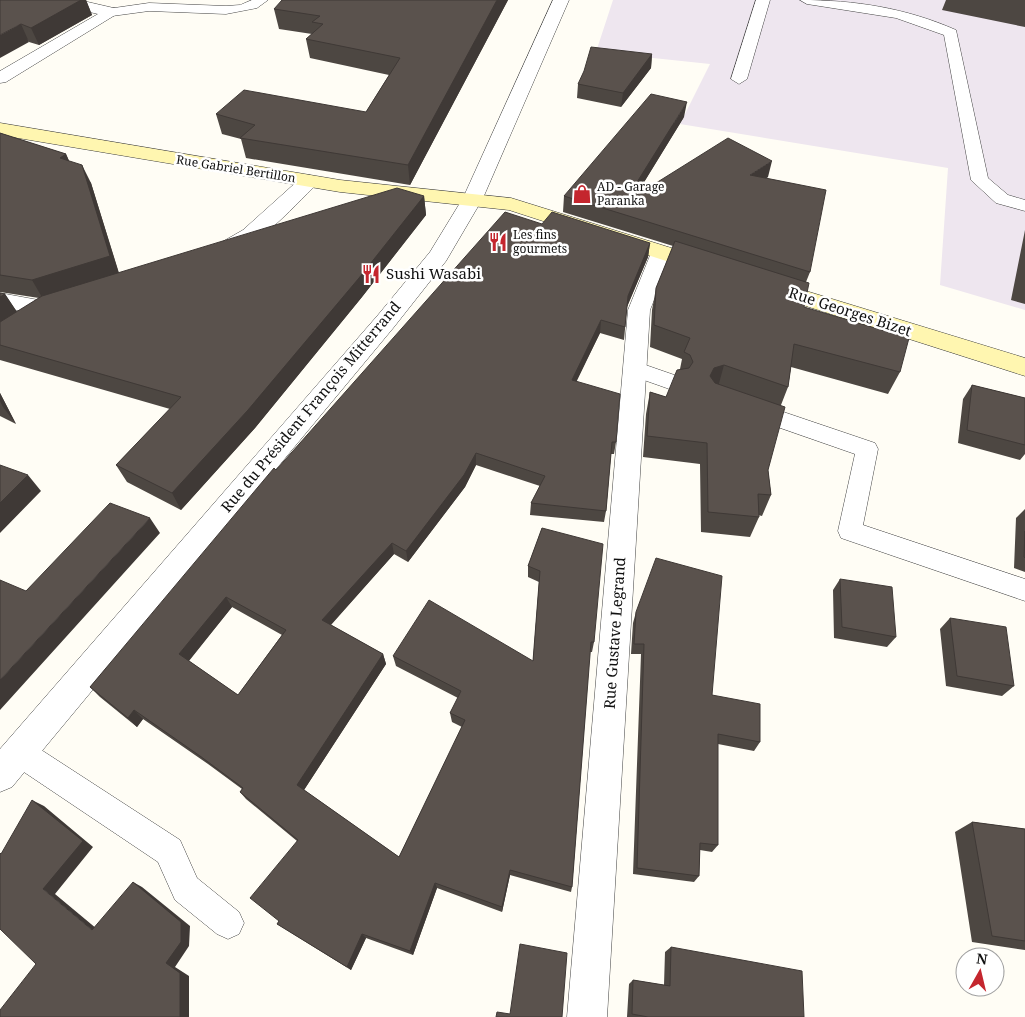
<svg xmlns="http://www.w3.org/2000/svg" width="1025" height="1017" viewBox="0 0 1025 1017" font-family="'Noto Serif',serif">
<rect width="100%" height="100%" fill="#fffdf5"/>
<path fill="#eee6ef" d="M613,0h412v310l-85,-25 8,-117 -268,-44 30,-60 -114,-12z"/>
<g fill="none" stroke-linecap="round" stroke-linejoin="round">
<g stroke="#444" stroke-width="1">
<path id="service" d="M252,0h16l-11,8 -31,6 -77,-3 -37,5 -7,-4 2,-3 42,-6 77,3 14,-1z
M756,0h14l-23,79 -8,5 -8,-5z
M800,0c55,0 106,8 156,30l32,148 20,17 17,5v11l-29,-8 -25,-23 -27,-145 -48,-17 -89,-14z
M0,293l44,8 7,2 3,5 -3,5 -7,2 -44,-8z
M634,361l49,17 3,5 -3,5 -8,3 -48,-17 -3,-5 3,-5z
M751,401l124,42 3,6 -15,76 162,54v22l-184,-63 -3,-7 17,-77 -112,-39 -3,-6 3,-6z
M19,738l10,4 151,98 17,38 42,34 5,11 -5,11 -11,5 -11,-5 -42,-34 -17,-38 -149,-100 -4,-10 4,-10z"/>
</g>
<g stroke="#444" stroke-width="1">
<path id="minor" d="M50,0h29l39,9 2,3 -114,70 -6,1v-12l98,-57 -46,-11z
M309,175l7,2 3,4 -3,4c-20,19 -72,78 -101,71l-3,-5 3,-5 28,-16 59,-53z
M662,246l8,2 3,5 -23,57 -43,707h-40l61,-707 23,-57 3,-5z"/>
</g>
<g stroke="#444" stroke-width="1">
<path id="tertiary" d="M553,0h16l-86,198 -37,63 -52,66 -382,460 -12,5v-43l378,-434 52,-63 33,-54z"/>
</g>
<g stroke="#333" stroke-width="1">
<path id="secondary" d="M0,123l340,57 171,18 202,63 3,5 -3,5 -8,2 -8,-2 -188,-61 -169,-18 -340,-57z
M770,280l255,78v18l-263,-84 -3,-5 3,-5z"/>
</g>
<use href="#service" fill="#fff" fill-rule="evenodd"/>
<use href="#minor" fill="#fff" fill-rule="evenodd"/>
<use href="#tertiary" fill="#fff" fill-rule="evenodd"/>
<use href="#secondary" fill="#fff6b0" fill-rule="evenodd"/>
</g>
<path fill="#4d4742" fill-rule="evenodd" d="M0,0h86l6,15 -53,30 -10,-3z
M508,0l-98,185 -164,-27 -5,-19 -19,-5 -6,-20 150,-2 23,-37 -79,-17 -4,-19 6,-5 -33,-5 -5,-20z
M946,0h79v27l-83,-17z
M652,54l-1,14 -30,39 -44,-9 1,-14z
M684,117l-48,78 132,-18 -2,1 44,94 -4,10 -2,25 96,65 -12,22 -97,-27 -3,20 -7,18 -13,65 3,25 -9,21 -4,-1 1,2 -9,20 -49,-5 -1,-68 -57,-7 3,-43 4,-22 16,5 14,-28 2,-10 -32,-12 2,-37 4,-22 17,-42 -110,-34 1,-16z
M0,133l66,21 3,7 22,22 28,90 305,-77 2,19 -64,82 -107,131 -74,82 -54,-28 -11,-17 54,-56 -170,-49v-67l5,1 12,18 22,-14 -39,-6z
M542,224l108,19 -2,14 -21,50 -3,33 -24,-7 -24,48 40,61 -2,12h-3l-5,57 -2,11 -74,-7 1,-12 9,-17 -64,-21 -11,22 -57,75 -14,-8 -63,71 52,29 3,10 -82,126 95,67 63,-130 -10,-5 -2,-9 8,-15 -62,-32 -3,-10 140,5 6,-79 -11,-5v-11l14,-38 52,114 -2,10h-2l-18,235 -1,5 -61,-17 -8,37 -65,-24 -24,67 -47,-17 -15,32 -74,-46 2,-3 18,-80 -51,-42 -6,-7 2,-3 -34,-25 -65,-45 -6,8 -37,-30 -10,-10 186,-217zM232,607l50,28 -44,60 -49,-34z
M1025,230v74l-14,-4z
M972,385l53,13v56l-5,6 -62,-17 5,-44z
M0,393l16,31 -16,-8z
M1025,509v63l-11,-4 2,-50z
M840,579l56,58 -9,10 -53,-9 -1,-48z
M636,612l76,83 48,47 -6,9 -36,-7v101l-6,7 -12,-2 -1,26 -5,6 -61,-8 8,-220h-10l2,-31z
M950,618l64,68 -12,10 -56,-10 -6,-57z
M972,822l53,7v121l-53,-8 -17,-110z
M671,947l133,70h-177l2,-33 4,-4 31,5 1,-33z"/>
<path fill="#3f3936" d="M81,0h5l6,15 -53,30 -8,-17z
M497,0h11l-98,185 -2,-20z
M21,24l8,18 -29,16v-23z
M652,54l-1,14 -30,39 2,-14z
M687,102l-3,15 -60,98v-12z
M66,154l8,18 -14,-14z
M772,161l-4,16 -22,14 4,-16z
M82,165l9,18 28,91 -76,25 -11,-19z
M424,196l2,19 -64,82 -107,131 -74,82 -9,-17z
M650,243l-2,14 -22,52 2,-13z
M5,294l12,18 -17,11v-26z
M601,320l-1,13 -29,60 1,-13z
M724,365l-6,22 -8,-11 4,-8z
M0,393l16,31 -13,-17 -3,-6z
M476,453v12l-11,22 -57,75 -2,-11z
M28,475l13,16 -41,42v-30z
M150,518l10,15 -160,177v-30z
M392,543l2,11 -68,76 -4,-10z
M226,597l6,10 -46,57 -7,-10z
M383,654l3,10 -84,129 -5,-8z
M134,710l9,9 -6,8 -9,-9z
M32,800l12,6 49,41 -38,47 48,40 -11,-4 -49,-41z
M510,870v5l-8,37v-5z
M133,882l9,5 48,39 -1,20 -14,21 14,9v41h-9l-14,-54z
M435,883l2,5 -24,67 -3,-4z
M362,934l4,4 -15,32 -4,-3z"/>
<path fill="#5a524d" stroke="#3f3936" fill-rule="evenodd" d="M0,0h81l-50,28 -10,-4 -21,11z
M282,0h215l-89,165 -168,-27 15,-13 -39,-11 28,-24 122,22 34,-54 -94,-19 17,-15 -11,-2 8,-6 -46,-7z
M591,47l61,7 -29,39 -45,-9 6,-13z
M651,94l36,8 -63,101 104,-65 44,23 -22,14 76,15 -16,82 -246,-76z
M0,133l66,21 -6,4 22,7 28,91 -78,24 -32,-5z
M397,188l27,8 -65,82 -111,132 -76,83 -56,-28 65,-68 -181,-52v-23l42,-26z
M505,212l37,12 10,-12 98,31 -22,53 -3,31 -24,-7 -29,60 48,14 -4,48h-4l-6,69 -75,-8 14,-27 -69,-23 -12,22 -58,76 -14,-8 -70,77 61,34 -86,131 102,72 66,-137 -15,-7 11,-22 -68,-35 36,-56 104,61 7,-90 -12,-5 14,-38 61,16 -9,98h-3l-19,245 -62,-17 -8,37 -67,-24 -25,68 -48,-17 -15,33 -70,-43 2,-3 -29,-23 48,-58 -58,-48 3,-4 -43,-32 -66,-46 -6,8 -38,-31 184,-219 2,2zM226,597l60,33 -48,65 -59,-41z
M675,241l134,42 -5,24 105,31 -9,34 -106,-28 -6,43 -64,-22 -10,3 -4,8 5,7 70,24 -17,63 3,25 -13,-1 1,23 -51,-5 -1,-69 -60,-7 3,-44 16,5 11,-27 12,-2 4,-6 -3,-7 -6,-3 6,-14 -36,-13 2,-37z
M0,293l5,1 -5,3z
M972,385l53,13v47l-58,-15z
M0,465l28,10 -28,28z
M110,503l40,15 -150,162v-100l26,11z
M1025,531v27l-1,-1z
M656,558l66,18 -10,119 48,9v38l-42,-8v111l-18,-2 -1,33 -62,-8 7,-224h-10l2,-32z
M840,579l52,8 4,50 -54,-10z
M950,618l56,9 8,59 -57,-10z
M32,800l51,41 -40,48 49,41 41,-48 48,40v20l-15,21 14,10v44h-180v-7l36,-46 -36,-35v-76l1,1z
M972,822l53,7v112l-33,-5z
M520,944l47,9 -5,64h-66l1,-5 13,2z
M671,947l131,24 2,46h-156l-16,-3 1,-34 37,6z"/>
<defs>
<g id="shop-bare" transform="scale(1.5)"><path d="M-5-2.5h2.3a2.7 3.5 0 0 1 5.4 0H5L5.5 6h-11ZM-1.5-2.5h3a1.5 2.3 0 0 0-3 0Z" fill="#c4262e" stroke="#fff" stroke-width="2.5" paint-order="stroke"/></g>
<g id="restaurant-bare" transform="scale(1.5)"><path d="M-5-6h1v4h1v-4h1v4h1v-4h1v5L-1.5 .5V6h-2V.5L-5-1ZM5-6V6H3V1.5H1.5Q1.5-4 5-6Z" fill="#c4262e" stroke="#fff" stroke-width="2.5" paint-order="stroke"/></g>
</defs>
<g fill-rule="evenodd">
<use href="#shop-bare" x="582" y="194"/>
<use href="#restaurant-bare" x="498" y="242"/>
<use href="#restaurant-bare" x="371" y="274"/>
</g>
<g text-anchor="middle" stroke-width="5" stroke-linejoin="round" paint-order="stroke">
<g font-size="12" fill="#111" stroke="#fff">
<text transform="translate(236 169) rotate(9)" y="4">Rue Gabriel Bertillon</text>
</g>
<g font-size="12" fill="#111" stroke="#fff" text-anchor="start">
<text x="597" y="191">AD - Garage<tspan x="597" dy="14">Paranka</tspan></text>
<text x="513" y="239">Les fins<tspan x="513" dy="14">gourmets</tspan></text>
</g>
<g font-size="15" fill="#111" stroke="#fff" text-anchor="start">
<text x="386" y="279">Sushi Wasabi</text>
</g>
<g font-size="15" fill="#111" stroke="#fff">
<text transform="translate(850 312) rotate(18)" y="5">Rue Georges Bizet</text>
<text transform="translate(311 407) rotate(-50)" y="5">Rue du Président François Mitterrand</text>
<text transform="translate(615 633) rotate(-86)" y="5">Rue Gustave Legrand</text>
</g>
</g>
<g transform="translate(980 972) rotate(8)"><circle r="24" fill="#ffffff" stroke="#a0a0a0"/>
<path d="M0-4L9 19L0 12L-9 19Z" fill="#c4262e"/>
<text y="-8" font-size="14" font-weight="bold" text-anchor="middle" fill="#111111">N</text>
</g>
</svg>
